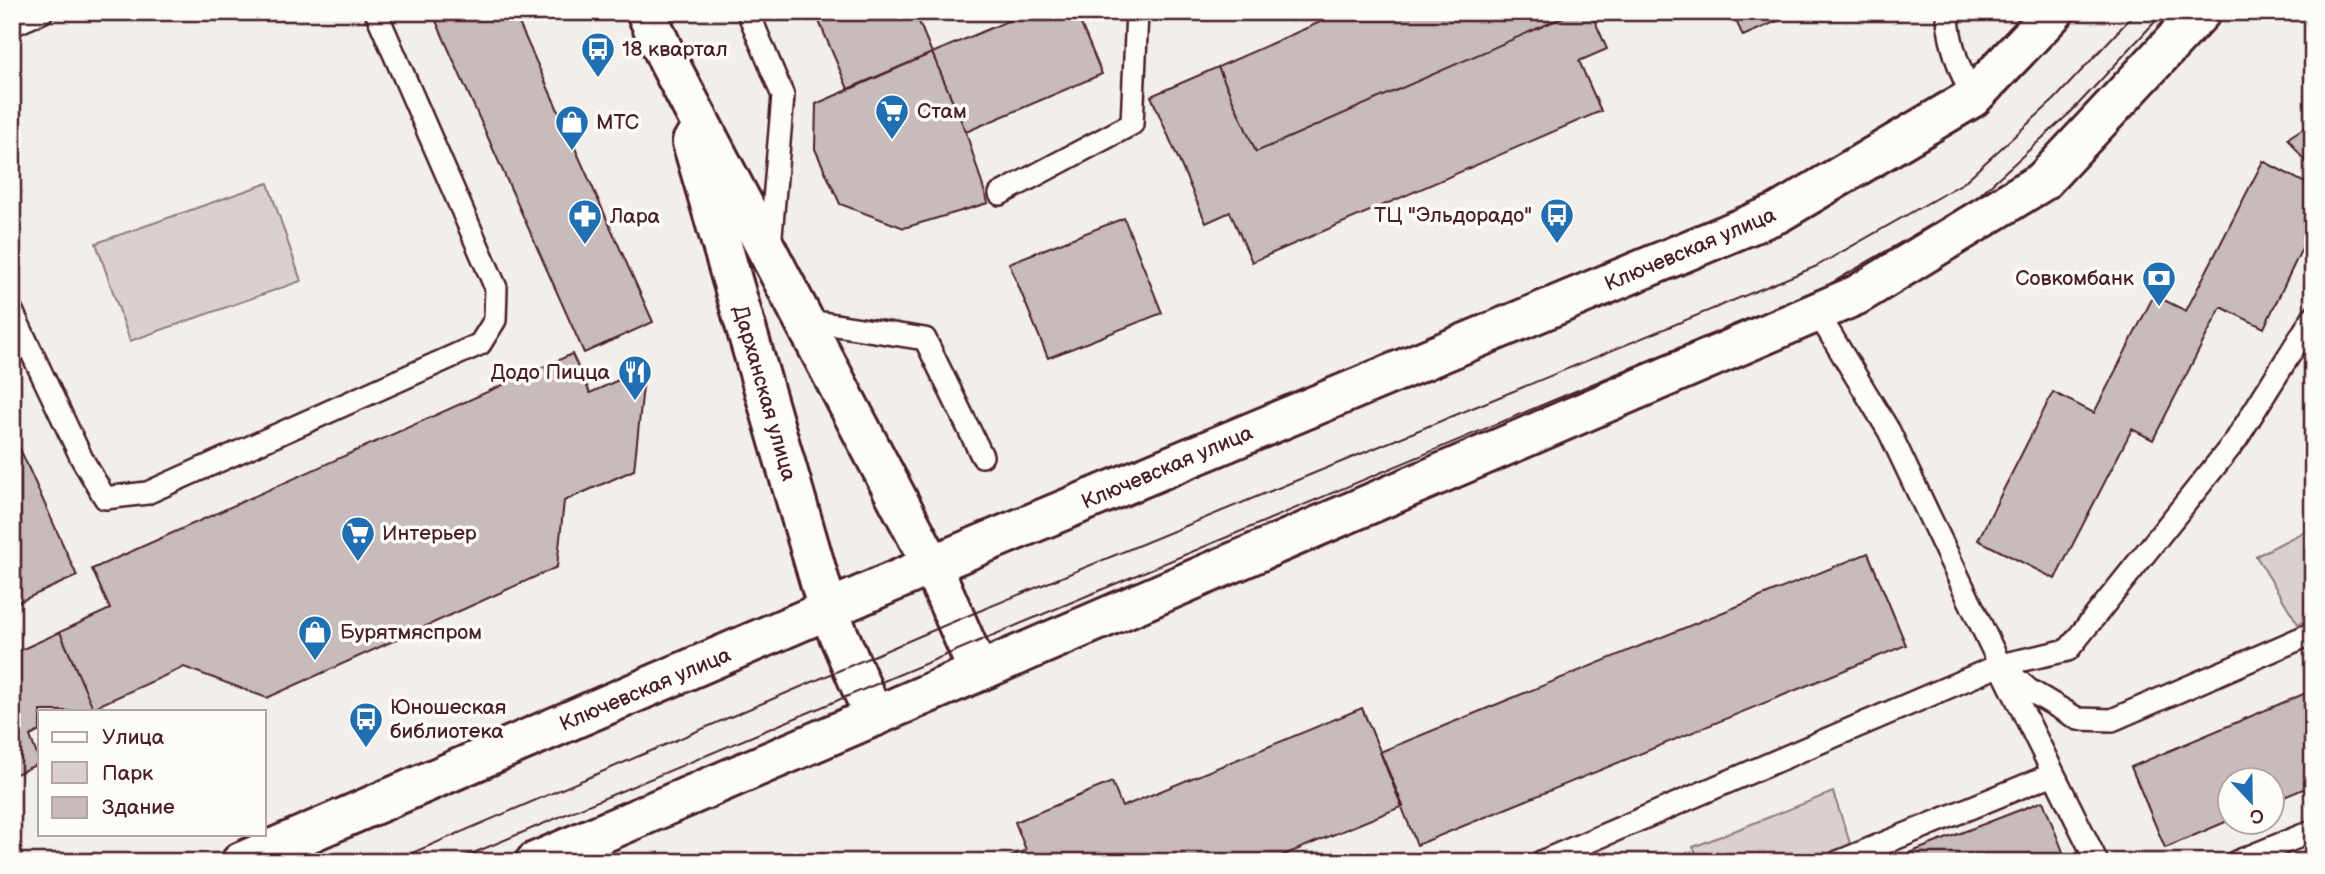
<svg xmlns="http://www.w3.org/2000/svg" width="2325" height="874" viewBox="0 0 2325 874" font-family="'Balsamiq Sans',sans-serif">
<rect width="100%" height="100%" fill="#f2efeb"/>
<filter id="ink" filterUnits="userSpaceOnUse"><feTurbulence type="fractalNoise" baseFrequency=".0143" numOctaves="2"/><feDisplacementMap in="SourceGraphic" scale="14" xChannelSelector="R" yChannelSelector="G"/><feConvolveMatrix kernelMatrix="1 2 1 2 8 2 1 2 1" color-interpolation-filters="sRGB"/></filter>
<g filter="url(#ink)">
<path fill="#d9d0cf" stroke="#92787d" stroke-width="2" d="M268,183l33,98 -171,60 -34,-98z
M2313,527v90l-15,7 -42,-68z
M1833,792l20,60 -23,10h-129l-8,-15z"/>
<path fill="#c8bbbb" stroke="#4a1f2b" stroke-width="2" d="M432,12h82l139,310 -69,31z
M815,12h100l17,41 -84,36z
M1029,12h47l26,62 -136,58 -34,-79z
M1343,12h232l-319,140 -38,-85z
M1575,12h16l16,37 -28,12 22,50 -349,151 -22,-50 -24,11 -55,-127 67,-29 38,85z
M1732,12h66l-55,24z
M932,53l34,79 22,71 -84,25 -64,-24 -25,-55 1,-45z
M2313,122v51l-25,-35z
M2263,161l50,26v38l-49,103 -43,-21 -68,133 -21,-11 -77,150 -77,-39 75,-148 41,21 60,-118 32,16z
M1124,218l38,95 -114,45 -39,-95z
M572,354l18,39 55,-25 -11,102 -70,31 -7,66 -290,131 -83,-31 -91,41 -33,-76 50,-23 -18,-40z
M12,431l65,145 -65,29z
M1868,553l38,92 -489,200 -37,-93z
M60,632l33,76 -8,3h-45v20l-10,5 10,27 -28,13v-122z
M2313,690v95l-41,17v-22h-42v40l-65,28 -34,-81z
M1362,708l41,98 -136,56h-268l27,-12 -11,-28 97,-40 10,25z
M2043,801l24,61h-181z"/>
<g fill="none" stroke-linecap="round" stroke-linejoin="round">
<g stroke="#4a1f2b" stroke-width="26">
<path id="lane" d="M748,12l35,84 -13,151
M1953,12l-5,6c2,29 13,53 24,80
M12,25l30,-13
M1000,194l132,-70 5,-112
M12,311l70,148 23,39 42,-5 333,-149 15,-24 1,-32 -120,-276
M1817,312l72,119 111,234 29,25 49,29 34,1 201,-87
M804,320l121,19 57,117
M2004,673l93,189
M1541,862l459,-197 68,-15 168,-210 77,-123
M1838,862l215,-88
M2236,862l77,-31"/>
</g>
<g stroke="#4a1f2b" stroke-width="44">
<path id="secondary" d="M646,12l23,51 263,502 46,106
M692,142l136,468 46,107
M241,862l691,-297 846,-352 194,-115 82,-86
M535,862l1322,-567 186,-114 158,-169"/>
</g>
<use href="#lane" stroke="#fdfcf7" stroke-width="21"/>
<use href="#secondary" stroke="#fdfcf7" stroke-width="38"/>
<path stroke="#4a1f2b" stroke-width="2" d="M391,862l564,-241 862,-355 146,-83 91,-83 82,-88
M452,862l1376,-577 147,-86 96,-87 93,-100"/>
</g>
</g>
<defs>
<g id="bus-pin" transform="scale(1.75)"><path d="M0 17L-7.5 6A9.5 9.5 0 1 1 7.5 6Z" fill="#1f6fb2" stroke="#fdfcf7"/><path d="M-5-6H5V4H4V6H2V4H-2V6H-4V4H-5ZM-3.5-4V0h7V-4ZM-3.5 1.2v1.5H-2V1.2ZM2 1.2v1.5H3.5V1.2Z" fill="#fff"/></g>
<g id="supermarket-pin" transform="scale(1.75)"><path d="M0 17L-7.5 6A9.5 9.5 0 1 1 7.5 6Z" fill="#1f6fb2" stroke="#fdfcf7"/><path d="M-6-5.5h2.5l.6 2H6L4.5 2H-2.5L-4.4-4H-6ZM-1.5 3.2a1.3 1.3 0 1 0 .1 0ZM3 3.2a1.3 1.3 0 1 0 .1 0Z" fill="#fff"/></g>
<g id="shop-pin" transform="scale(1.75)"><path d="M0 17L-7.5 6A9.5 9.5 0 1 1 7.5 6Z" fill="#1f6fb2" stroke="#fdfcf7"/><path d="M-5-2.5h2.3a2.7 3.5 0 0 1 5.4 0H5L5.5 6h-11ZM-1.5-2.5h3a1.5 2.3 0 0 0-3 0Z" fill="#fff"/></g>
<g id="pharmacy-pin" transform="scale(1.75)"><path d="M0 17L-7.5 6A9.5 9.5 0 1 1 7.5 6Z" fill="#1f6fb2" stroke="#fdfcf7"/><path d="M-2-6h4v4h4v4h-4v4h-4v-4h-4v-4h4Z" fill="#fff"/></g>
<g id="bank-pin" transform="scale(1.75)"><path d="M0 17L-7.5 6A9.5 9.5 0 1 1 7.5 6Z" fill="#1f6fb2" stroke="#fdfcf7"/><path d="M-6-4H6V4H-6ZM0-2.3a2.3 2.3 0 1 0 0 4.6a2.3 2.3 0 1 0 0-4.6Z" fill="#fff"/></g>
<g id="restaurant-pin" transform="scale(1.75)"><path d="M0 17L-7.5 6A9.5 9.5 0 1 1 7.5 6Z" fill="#1f6fb2" stroke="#fdfcf7"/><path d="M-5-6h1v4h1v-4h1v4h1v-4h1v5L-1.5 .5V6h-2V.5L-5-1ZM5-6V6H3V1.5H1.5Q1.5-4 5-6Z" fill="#fff"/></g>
</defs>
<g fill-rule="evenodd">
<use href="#bus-pin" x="598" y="49"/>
<use href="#supermarket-pin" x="892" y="111"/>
<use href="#shop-pin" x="572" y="122"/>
<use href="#bus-pin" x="1557" y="215"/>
<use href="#pharmacy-pin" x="585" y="216"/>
<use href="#bank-pin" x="2159" y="278"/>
<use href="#restaurant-pin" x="635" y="372"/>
<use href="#supermarket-pin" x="358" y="533"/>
<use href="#shop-pin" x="315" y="632"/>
<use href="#bus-pin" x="366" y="719"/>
</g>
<g text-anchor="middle" stroke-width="7" stroke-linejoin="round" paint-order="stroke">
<g font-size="21" fill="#4a1f2b" stroke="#fdfcf7" text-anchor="start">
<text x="622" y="56">18 квартал</text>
<text x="917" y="118">Стам</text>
<text x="596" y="129">МТС</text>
<text x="1532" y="222" text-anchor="end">ТЦ "Эльдорадо"</text>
<text x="610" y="223">Лара</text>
<text x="2134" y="285" text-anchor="end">Совкомбанк</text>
<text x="610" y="379" text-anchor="end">Додо Пицца</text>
<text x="382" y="540">Интерьер</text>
<text x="340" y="639">Бурятмяспром</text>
<text x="390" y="714">Юношеская<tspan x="390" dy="24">библиотека</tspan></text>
</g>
<g font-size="21" fill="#4a1f2b" stroke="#fdfcf7">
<text transform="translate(1690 249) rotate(-23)" y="7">Ключевская улица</text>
<text transform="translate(765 393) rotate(74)" y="7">Дарханская улица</text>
<text transform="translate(1167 467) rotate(-23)" y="7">Ключевская улица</text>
<text transform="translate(645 689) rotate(-23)" y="7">Ключевская улица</text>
</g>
</g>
<rect width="2325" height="874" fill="none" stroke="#fdfcf7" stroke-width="42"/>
<rect x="21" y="21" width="2283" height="832" fill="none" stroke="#4a1f2b" stroke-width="2.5" filter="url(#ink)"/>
<rect x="38" y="710" width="228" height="126" fill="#fdfcf7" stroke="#b5a4a5" stroke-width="2"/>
<rect x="52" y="732" width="35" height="10" fill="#fdfcf7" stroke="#b5a4a5" stroke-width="2"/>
<text x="102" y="744" font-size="21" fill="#4a1f2b">Улица</text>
<rect x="52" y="762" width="35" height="21" fill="#d9d0cf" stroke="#b5a4a5" stroke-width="2"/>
<text x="102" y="780" font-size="21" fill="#4a1f2b">Парк</text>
<rect x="52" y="797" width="35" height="21" fill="#c8bbbb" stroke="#b5a4a5" stroke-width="2"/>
<text x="102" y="814" font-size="21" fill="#4a1f2b">Здание</text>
<g transform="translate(2251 801) rotate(158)"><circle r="33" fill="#fdfcf7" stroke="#b5a4a5" stroke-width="2"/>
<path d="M0-5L12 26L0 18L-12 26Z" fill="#1f6fb2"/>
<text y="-10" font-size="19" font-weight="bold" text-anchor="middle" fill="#4a1f2b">С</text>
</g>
</svg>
